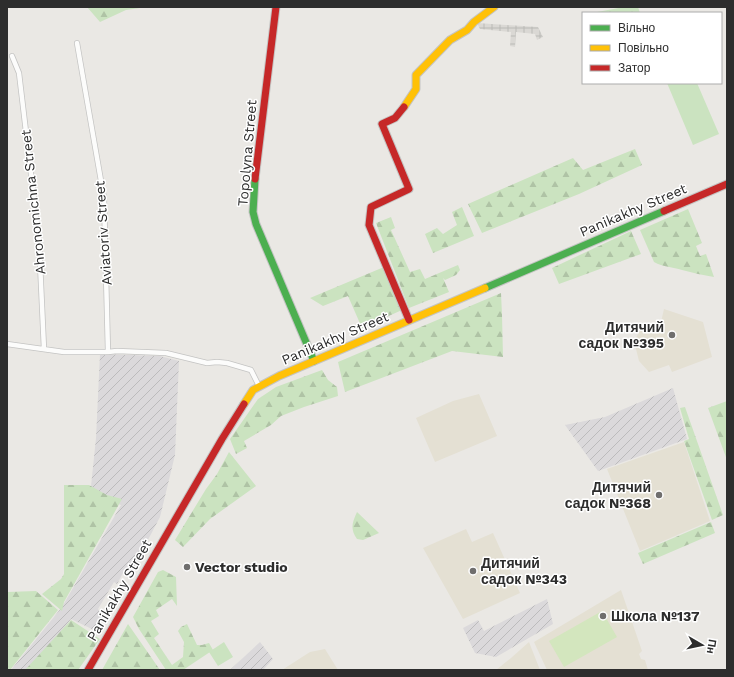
<svg xmlns="http://www.w3.org/2000/svg" width="734" height="677" viewBox="0 0 734 677" font-family="'Work Sans',sans-serif">
<defs>
<pattern id="industrial-furrows" width="10" height="10" patternUnits="userSpaceOnUse"><rect width="10" height="10" fill="#dbd9db"/><path d="M-1 1l2-2M0 10L10 0M9 11l2-2" fill="none" stroke="#bcbbbc"/></pattern>
<pattern id="forest-firs" width="22" height="20" patternUnits="userSpaceOnUse"><rect width="22" height="20" fill="#cbe3c0"/><path d="M5 1l3.5 6h-7zM16 11l3.5 6h-7z" fill="#afc3a5"/></pattern>
<pattern id="plaza-grid" width="8" height="8" patternUnits="userSpaceOnUse"><rect width="8" height="8" fill="#dad8d4"/><path d="M0 4h8M4 0v8" fill="none" stroke="#bbbab6"/></pattern>
</defs>
<rect width="100%" height="100%" fill="#eae8e4"/>
<path fill="url(#industrial-furrows)" d="M100,354l60,2 19,5 -4,94 -15,62 -30,57 -6,-3 -7,13 -3,-2 -16,27 6,8 -8,14 -25,-12 -40,51h-20l51,-63 59,-102 -31,-9 6,-58z
M673,388l14,51 -89,32 -33,-46 40,-8z
M547,599l6,25 -57,33 -21,-4 -12,-25 15,-8 6,11z
M260,642l13,17 -10,11h-33z"/>
<path fill="#e4e0d3" d="M664,309l39,13 9,35 -40,15 -3,-7 -20,7 -10,-11 -5,-20 7,-12 20,-7z
M479,394l18,42 -62,26 -19,-44 37,-17z
M684,442l26,79 -70,30 -33,-82z
M466,529l6,13 21,-9 27,60 -57,26 -40,-71z
M621,590l21,61 -3,3 2,5 4,1 3,10h-101l-13,-28z
M529,642l11,28h-44l15,-12z
M325,649l13,21h-56l28,-18z"/>
<path fill="url(#forest-firs)" d="M87,7h60l-21,3 -26,12z
M624,7h14l2,6 -43,-1z
M635,149l7,16 -63,29 -97,39 -14,-29 105,-46 10,12z
M462,207l12,29 -41,17 -8,-19 12,-6 6,6 14,-9 -5,-13z
M688,209l14,34 -6,3 4,10 6,-2 8,23c-11,-2 -21,-4 -32,-7 -9,-3 -19,-3 -28,-8l-14,-32z
M391,217l4,11 -4,2 19,42 10,-3 5,10 33,-14 2,5 -4,5 -11,5 -2,-2 6,14 -40,16 -33,-85z
M631,231l10,23 -82,30 -7,-16z
M384,267l18,43 -40,18 -14,-32 -25,10 -13,-8z
M501,293l1,22 1,42 -51,-6 -107,41 -7,-30z
M322,370l6,10 9,7 1,9 -34,11 -23,9 -10,9 -27,16 3,7 -11,6 -6,-15 28,-40 18,-12z
M727,401v59l-19,-52z
M685,407l38,108 -11,5 -28,-79 5,-2 -9,-31z
M229,452l27,34 -46,33 -27,28 -8,-7 31,-51 11,-15z
M64,485h25l18,10 15,4 -58,103 -2,9 -20,-17 19,-15 3,-5z
M357,512l22,21 -16,7 -6,-1c-7,-10 -5,-16 0,-27z
M711,522l4,11 -72,31 -5,-11z
M163,570l13,7 1,29 -5,-7 -16,11 3,6 -8,5 8,13 -5,4 18,27 11,-8 1,-15 -6,-11 3,-4 6,-3 10,21h5l7,-2 4,7 -30,20h-17l-27,-41 -6,-12 25,-45z
M36,591l22,19 -48,60h-3v-78z
M71,620l29,19 -22,31h-53z
M128,624l32,46h-58z"/>
<path fill="#cbe3c0" d="M667,83h30l22,51 -26,11z
M224,642l9,15 -15,9 -9,-14z"/>
<path fill="#d3e6be" d="M602,611l15,26 -53,30 -15,-26z"/>
<path fill="url(#plaza-grid)" d="M477,23l61,4 5,10 -6,3 -2,-6 -19,-2 -1,15 -5,-1 1,-14 -31,-3z"/>
<g fill="none" stroke-linecap="round" stroke-linejoin="round">
<g stroke="#c4c4c3" stroke-width="6">
<path id="street" d="M77,43l27,155 4,154
M12,56l7,17 20,168 5,108
M7,344l57,8h44l9,-1 49,2 41,10 10,-1 10,1 24,7 8,16"/>
</g>
<g stroke="#c4c4c3" stroke-width="9">
<path id="fast" d="M255,179l-2,33 3,12 58,137
M485,288l179,-77"/>
</g>
<g stroke="#c4c4c3" stroke-width="9">
<path id="slow" d="M404,107l12,-18v-14l34,-35 17,-10 7,-8 20,-15
M244,404l9,-14 26,-14 206,-88"/>
</g>
<g stroke="#c4c4c3" stroke-width="9">
<path id="jam" d="M404,107l-9,11 -13,6 27,65 -38,18 -2,18 40,95
M255,179l21,-172
M664,211l63,-27
M88,670l134,-231 22,-35"/>
</g>
<use href="#street" stroke="#fcfcfb" stroke-width="4.5"/>
<use href="#fast" stroke="#4caf50" stroke-width="7"/>
<use href="#slow" stroke="#ffc107" stroke-width="7"/>
<use href="#jam" stroke="#c62828" stroke-width="7"/>
</g>
<g fill="#6f6e6d" stroke="#fff" stroke-width="1.5">
<circle cx="672" cy="335" r="4"/>
<circle cx="659" cy="495" r="4"/>
<circle cx="187" cy="567" r="4"/>
<circle cx="473" cy="571" r="4"/>
<circle cx="603" cy="616" r="4"/>
</g>
<g text-anchor="middle" stroke-width="3" stroke-linejoin="round" paint-order="stroke">
<g font-size="14" fill="#2d2d2d" stroke="#fff">
<text transform="translate(247 153) rotate(-85)" y="5">Topolyna Street</text>
<text transform="translate(33 202) rotate(-96)" y="5">Ahronomichna Street</text>
<text transform="translate(633 210) rotate(-23)" y="5">Panikakhy Street</text>
<text transform="translate(103 233) rotate(-94)" y="5">Aviatoriv Street</text>
<text transform="translate(335 338) rotate(-23)" y="5">Panikakhy Street</text>
<text transform="translate(119 590) rotate(-60)" y="5">Panikakhy Street</text>
</g>
<g font-size="14" font-weight="bold" fill="#2d2d2d" stroke="#fff" text-anchor="start">
<text x="664" y="332" text-anchor="end">Дитячий<tspan x="664" dy="16">садок №395</tspan></text>
<text x="651" y="492" text-anchor="end">Дитячий<tspan x="651" dy="16">садок №368</tspan></text>
<text x="481" y="568">Дитячий<tspan x="481" dy="16">садок №343</tspan></text>
<text x="195" y="572">Vector studio</text>
<text x="611" y="621">Школа №137</text>
</g>
</g>
<rect width="734" height="677" fill="none" stroke="#2d2d2d" stroke-width="16"/>
<rect x="582" y="12" width="140" height="72" fill="#ffffff" stroke="#ababab"/>
<rect x="590" y="25" width="20" height="6" fill="#4caf50" stroke="#ababab"/>
<text x="618" y="32" font-size="12" fill="#2d2d2d">Вільно</text>
<rect x="590" y="45" width="20" height="6" fill="#ffc107" stroke="#ababab"/>
<text x="618" y="52" font-size="12" fill="#2d2d2d">Повільно</text>
<rect x="590" y="65" width="20" height="6" fill="#c62828" stroke="#ababab"/>
<text x="618" y="72" font-size="12" fill="#2d2d2d">Затор</text>
<g transform="translate(702 645) rotate(99)" stroke="#ffffff" stroke-width="3" paint-order="stroke">
<path d="M0-3L7 15L0 10L-7 15Z" fill="#2d2d2d"/>
<text y="-6" font-size="11" font-weight="bold" text-anchor="middle" fill="#2d2d2d">Пн</text>
</g>
</svg>
